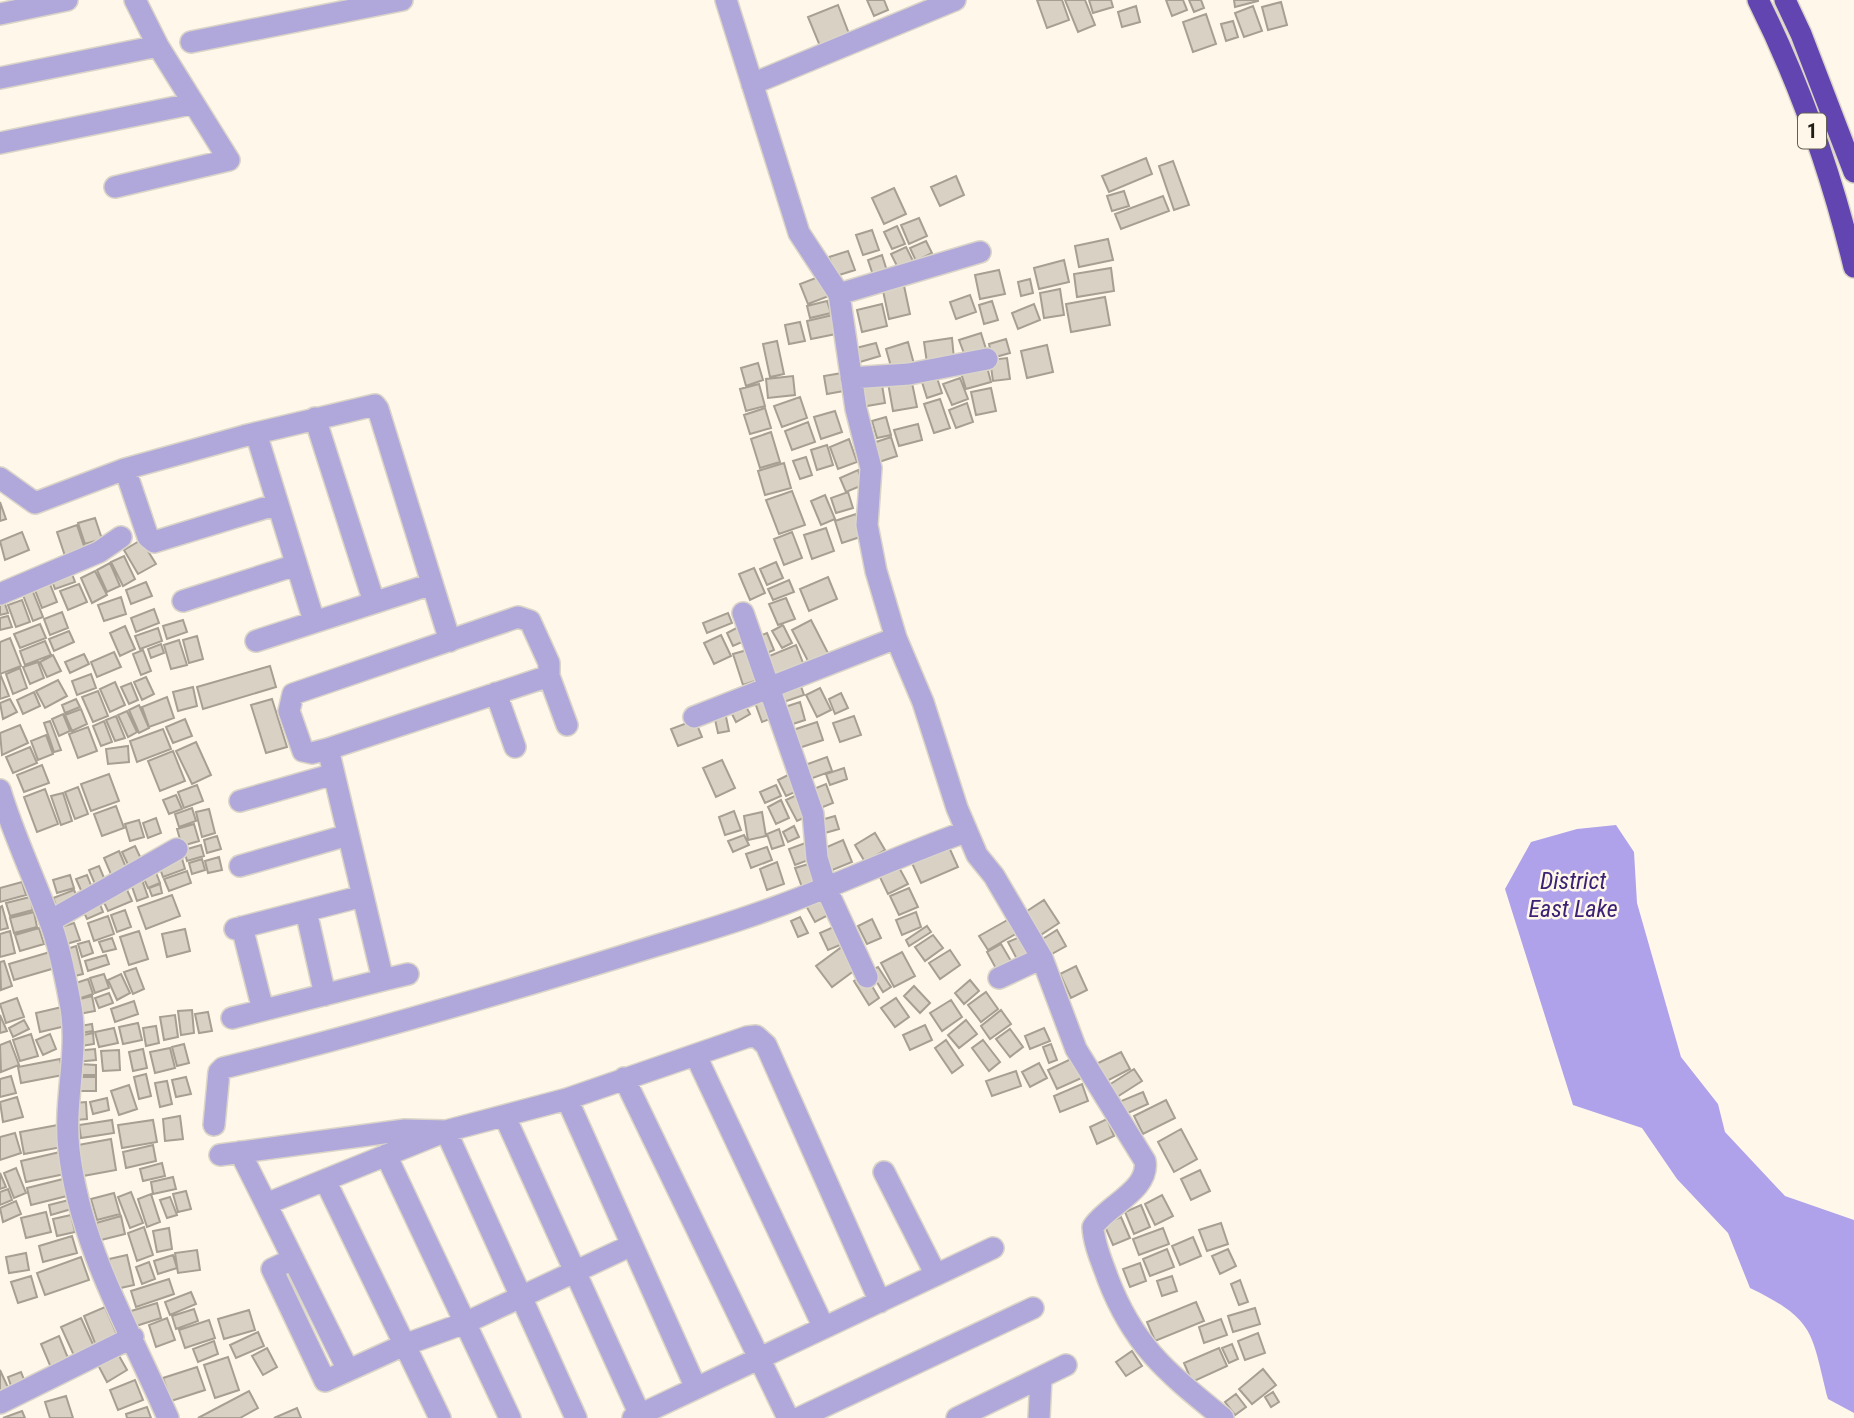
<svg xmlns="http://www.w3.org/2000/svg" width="1854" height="1418" viewBox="0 0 1854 1418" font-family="'Roboto Condensed',sans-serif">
<rect width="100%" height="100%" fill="#fff8ea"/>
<path fill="#afa2ea" d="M1616,825l18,27 3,51 44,154 37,47 7,28 60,64 69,24v193l-26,-14c-17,-67 -12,-79 -78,-111l-22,-55 -51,-54 -35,-51 -69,-23 -68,-216 26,-47 46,-13z"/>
<path fill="#d8d1c4" stroke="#a69f92" stroke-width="2" d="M867,0h17l4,10 -14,6z
M1037,0h25l7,20 -22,8z
M1065,0h20l10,25 -17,7z
M1089,0h22l2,7 -20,6z
M1166,0h17l4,10 -15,6z
M1189,0h12l3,8 -10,4z
M1234,0h24v1l-23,6z
M1281,2l6,23 -19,5 -6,-23z
M838,5l13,34 -29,12 -14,-34z
M1136,6l4,16 -18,5 -4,-15z
M1253,6l9,25 -18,6 -9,-24z
M1206,14l10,30 -23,8 -10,-30z
M1233,21l5,16 -12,4 -5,-17z
M1146,158l6,16 -43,18 -7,-16z
M1173,161l16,44 -15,5 -15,-44z
M956,176l8,19 -24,11 -9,-19z
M894,188l12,26 -22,10 -12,-26z
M1124,191l5,15 -17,5 -5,-15z
M1163,196l6,15 -48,18 -6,-15z
M919,218l8,18 -18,8 -8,-19z
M897,226l8,18 -13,5 -8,-17z
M872,230l7,20 -16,5 -7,-20z
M1108,239l5,21 -34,7 -4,-21z
M926,241l6,12 -16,8 -6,-13z
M906,247l7,14 -15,7 -7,-14z
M848,251l7,19 -19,6 -7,-19z
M882,255l6,19 -14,4 -6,-18z
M1064,260l5,22 -30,7 -5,-21z
M1111,268l3,23 -37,6 -3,-23z
M999,270l6,24 -25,5 -5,-24z
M821,276l8,20 -21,8 -8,-20z
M1030,279l3,14 -12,3 -3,-14z
M903,281l7,33 -21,5 -7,-33z
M1060,289l4,26 -20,3 -4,-25z
M970,295l6,17 -20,7 -6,-17z
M1105,297l5,28 -39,7 -5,-28z
M827,301l4,12 -21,5 -3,-12z
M992,301l6,19 -14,4 -5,-19z
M882,304l5,22 -25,6 -5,-22z
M1034,304l6,16 -22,9 -6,-16z
M837,314l4,19 -30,6 -4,-18z
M800,322l5,19 -16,3 -4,-19z
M981,333l5,16 -21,7 -6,-16z
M952,338l2,21 -27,4 -3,-21z
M1006,339l4,14 -18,5 -3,-14z
M777,341l7,33 -14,3 -7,-33z
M908,342l6,22 -22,6 -6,-21z
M876,343l4,13 -20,6 -4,-14z
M1047,345l6,27 -26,6 -6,-27z
M1007,358l3,21 -17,2 -3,-21z
M758,363l5,17 -17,6 -5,-18z
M986,363l5,19 -25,7 -6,-19z
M842,373l2,18 -17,3 -3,-18z
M936,375l6,18 -15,5 -6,-19z
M793,376l2,19 -27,3 -2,-19z
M911,378l6,29 -24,4 -5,-28z
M960,378l8,21 -16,6 -9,-21z
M881,379l4,24 -24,4 -3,-24z
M759,384l6,22 -19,5 -6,-22z
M991,388l5,23 -20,4 -5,-23z
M800,397l7,21 -25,9 -8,-21z
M940,399l10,29 -16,5 -10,-29z
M967,403l6,19 -17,6 -7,-18z
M765,408l6,20 -21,6 -6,-19z
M835,411l7,21 -21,7 -7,-22z
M886,417l5,18 -14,3 -5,-17z
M808,422l7,20 -23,8 -7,-19z
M918,424l4,16 -23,6 -5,-16z
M771,432l9,30 -20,6 -9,-29z
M891,437l6,19 -21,7 -6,-19z
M849,439l8,23 -19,7 -8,-22z
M827,445l6,20 -16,5 -6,-20z
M806,457l6,18 -12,4 -7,-18z
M784,463l7,25 -26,7 -7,-24z
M858,470l5,15 -17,7 -6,-14z
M792,491l13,34 -26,9 -13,-34z
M848,492l5,16 -17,5 -5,-15z
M825,495l10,24 -14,6 -10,-24z
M0,502l6,17 -6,2z
M856,514l7,22 -21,7 -7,-22z
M95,518l7,21 -17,5 -7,-21z
M77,525l8,24 -20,7 -8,-24z
M826,528l8,23 -22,8 -8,-24z
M22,532l7,18 -24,10 -5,-19z
M792,532l10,26 -18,7 -10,-26z
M141,540l15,24 -18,10 -14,-24z
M124,556l11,23 -12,7 -12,-24z
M776,562l7,16 -16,7 -7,-16z
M110,563l10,23 -13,6 -10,-22z
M754,568l11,25 -15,7 -11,-26z
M71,571l4,11 -20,7 -4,-11z
M95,571l12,24 -15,8 -11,-25z
M828,577l9,22 -28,12 -9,-22z
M48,579l9,23 -15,6 -9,-23z
M789,580l5,12 -21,8 -5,-11z
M146,582l6,14 -21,8 -5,-14z
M79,584l8,18 -19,8 -8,-19z
M31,587l12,30 -10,4 -12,-31z
M121,597l5,17 -22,7 -6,-16z
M786,598l9,21 -17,6 -9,-21z
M22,600l8,22 -14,5 -8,-22z
M4,601l4,12 -8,2v-13z
M154,609l5,14 -23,9 -5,-14z
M62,612l6,16 -18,7 -6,-16z
M728,613l4,10 -25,10 -4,-10z
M8,616l4,11 -12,3v-12z
M183,620l4,12 -20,7 -4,-13z
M811,620l18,35 -19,10 -18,-35z
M40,624l6,14 -26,10 -6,-14z
M744,624l7,14 -18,8 -6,-13z
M783,625l9,18 -10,5 -10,-17z
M125,626l10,23 -15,7 -10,-23z
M158,628l4,13 -22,8 -5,-13z
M69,631l5,11 -20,9 -5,-12z
M767,633l7,17 -9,4 -8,-17z
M721,635l10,21 -17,8 -10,-21z
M197,636l6,23 -14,4 -6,-23z
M10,638l11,28 -21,8v-32z
M179,640l8,25 -16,4 -7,-24z
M45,641l6,14 -26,10 -5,-14z
M161,644l3,9 -13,5 -3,-9z
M796,645l9,23 -34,14 -9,-23z
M754,648l10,30 -21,7 -10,-31z
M143,650l8,21 -10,4 -8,-21z
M114,652l7,15 -24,10 -6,-15z
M84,654l5,10 -19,9 -5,-11z
M53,655l8,16 -14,6 -7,-15z
M38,662l6,16 -14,6 -7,-17z
M270,666l6,21 -73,22 -6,-22z
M20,668l7,20 -14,6 -7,-20z
M91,674l5,14 -19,7 -5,-14z
M1,676l8,20 -9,3v-22z
M146,677l8,17 -12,6 -8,-18z
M798,678l6,17 -26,9 -6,-16z
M58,680l9,16 -22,12 -9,-17z
M115,682l10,23 -15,7 -10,-23z
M131,683l7,17 -9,4 -8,-17z
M193,687l4,19 -19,5 -5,-19z
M820,688l11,22 -14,7 -11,-22z
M98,691l10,25 -15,6 -11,-25z
M34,692l6,14 -17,8 -6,-14z
M765,692l10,25 -13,5 -9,-25z
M841,693l7,15 -13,6 -6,-15z
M167,697l7,21 -25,9 -7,-20z
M10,699l7,13 -14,7 -3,-16z
M76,699l4,8 -15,6 -3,-8z
M272,699l15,48 -21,6 -15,-48z
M742,699l8,15 -14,8 -8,-16z
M800,702l5,18 -15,5 -5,-18z
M139,705l10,23 -10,5 -10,-23z
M81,709l6,15 -15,7 -7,-16z
M127,711l10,21 -9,5 -10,-22z
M725,712l4,19 -11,2 -4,-18z
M63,714l7,17 -11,5 -7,-17z
M116,716l9,22 -10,3 -9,-21z
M854,716l7,19 -21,7 -7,-19z
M185,719l7,17 -19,7 -7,-16z
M695,720l7,17 -24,9 -7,-17z
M50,721l11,29 -7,2 -10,-29z
M104,721l8,21 -11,4 -8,-20z
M817,722l6,18 -27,9 -6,-18z
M20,725l8,18 -26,12 -2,-22z
M88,727l9,24 -19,7 -9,-24z
M163,729l8,20 -34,13 -7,-21z
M46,735l7,19 -15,6 -7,-19z
M196,742l15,33 -19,9 -16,-33z
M128,746l1,16 -21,2 -2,-15z
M30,747l7,16 -24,10 -7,-16z
M173,751l12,30 -25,10 -12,-30z
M827,757l5,14 -22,8 -5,-14z
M722,760l13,28 -19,9 -13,-29z
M42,765l7,18 -25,9 -7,-17z
M844,768l3,11 -17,6 -4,-11z
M794,772l8,17 -16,7 -8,-16z
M109,774l10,27 -28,10 -10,-27z
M826,784l7,19 -15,6 -7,-19z
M197,785l6,16 -19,7 -6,-16z
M776,785l5,11 -16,7 -5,-11z
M78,787l10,27 -13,5 -10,-27z
M45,789l13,35 -21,8 -13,-35z
M63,793l9,28 -11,4 -10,-29z
M799,794l11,21 -13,6 -11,-21z
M176,795l6,14 -13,5 -6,-14z
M781,800l8,18 -13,6 -8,-17z
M116,806l8,22 -22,8 -8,-22z
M192,808l4,13 -17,6 -4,-13z
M209,809l6,24 -13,4 -6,-25z
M734,811l7,19 -16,5 -6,-18z
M762,812l4,24 -18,4 -4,-24z
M835,816l4,13 -14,4 -4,-13z
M156,818l5,15 -13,5 -5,-15z
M139,820l5,17 -14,4 -5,-17z
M194,824l5,17 -17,5 -5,-17z
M794,826l5,11 -11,5 -5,-10z
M779,829l5,16 -12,4 -5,-15z
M875,833l10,17 -20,12 -10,-17z
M744,835l5,10 -16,7 -5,-11z
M217,836l4,13 -14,4 -3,-13z
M843,840l9,22 -22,9 -10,-21z
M808,842l6,16 -19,7 -6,-16z
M201,845l3,11 -17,5 -3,-11z
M948,845l10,22 -37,16 -10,-22z
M135,846l8,17 -13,6 -8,-17z
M767,847l5,13 -21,8 -5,-14z
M119,851l9,21 -15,7 -9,-21z
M181,855l4,14 -22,8 -5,-14z
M219,857l3,13 -14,3 -3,-12z
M202,859l3,11 -13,4 -3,-11z
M895,860l13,24 -20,10 -12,-25z
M777,862l7,22 -17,6 -7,-21z
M812,863l7,21 -16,6 -8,-22z
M153,865l7,18 -12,5 -8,-18z
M99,866l8,19 -10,4 -8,-19z
M187,871l4,12 -22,8 -5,-12z
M70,875l4,13 -17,5 -4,-13z
M87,875l7,18 -10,4 -8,-18z
M141,877l7,20 -11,4 -7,-20z
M22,882l4,13 -26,7v-14z
M124,883l8,18 -24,10 -8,-17z
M160,884l2,9 -10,3 -3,-8z
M909,888l9,19 -19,8 -9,-19z
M74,890l5,11 -21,9 -5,-12z
M821,893l11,20 -17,9 -11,-20z
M172,895l8,21 -34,13 -8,-22z
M30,897l3,13 -23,6 -4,-13z
M98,899l5,13 -16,7 -6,-13z
M1044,900l15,23 -23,15 -15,-23z
M2,906l6,22 -8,2v-23z
M125,910l6,17 -14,5 -6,-17z
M34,912l3,15 -23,6 -4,-15z
M916,912l5,15 -19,8 -6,-15z
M108,916l6,18 -20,7 -6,-18z
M800,917l8,16 -10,4 -7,-16z
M1011,918l8,14 -31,18 -9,-14z
M872,919l9,19 -14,6 -9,-18z
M74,923l6,17 -17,5 -5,-17z
M838,925l7,18 -17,7 -8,-17z
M927,926l4,6 -22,14 -3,-6z
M39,928l5,16 -24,7 -5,-16z
M185,929l5,22 -23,6 -5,-23z
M1057,930l9,16 -16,9 -9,-15z
M10,931l5,22 -15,4v-23z
M139,931l9,28 -19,6 -9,-28z
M933,935l10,13 -18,13 -10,-14z
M1022,936l11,22 -13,7 -12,-23z
M112,938l4,11 -13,3 -4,-10z
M89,941l4,12 -11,4 -4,-13z
M1001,944l13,22 -15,8 -12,-22z
M76,946l7,28 -12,3 -7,-27z
M843,946l16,21 -27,20 -16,-21z
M950,950l10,15 -20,14 -11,-16z
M50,952l5,16 -41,12 -5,-16z
M902,952l13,24 -21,11 -13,-24z
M106,955l3,9 -21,7 -3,-10z
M4,961l8,25 -11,4 -1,-28z
M1076,966l11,24 -16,8 -11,-24z
M878,967l13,20 -8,5 -13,-21z
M136,968l8,21 -11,5 -9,-22z
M104,974l5,14 -14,5 -5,-15z
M121,974l9,19 -13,7 -9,-20z
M865,974l14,24 -10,7 -15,-24z
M88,979l5,15 -15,5 -5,-15z
M970,980l9,11 -15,13 -9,-11z
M914,986l16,17 -10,10 -16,-17z
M986,992l12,17 -17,13 -13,-17z
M109,993l4,10 -14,5 -4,-10z
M92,996l3,15 -16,3 -3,-14z
M17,998l7,19 -18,6 -6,-19z
M896,998l13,19 -14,10 -14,-19z
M951,1000l11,17 -20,14 -12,-18z
M134,1001l4,13 -23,8 -4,-13z
M62,1007l4,19 -26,6 -4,-19z
M192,1010l2,23 -13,2 -3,-24z
M1001,1010l10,14 -21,15 -9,-13z
M208,1012l4,19 -13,2 -4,-19z
M0,1015l7,16 -7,2z
M175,1015l3,22 -14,3 -4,-23z
M24,1020l5,9 -16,8 -4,-9z
M966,1020l11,14 -18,14 -11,-13z
M138,1023l4,17 -19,4 -4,-17z
M92,1024l1,7 -12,2 -1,-7z
M925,1025l7,15 -22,10 -7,-15z
M156,1026l3,17 -13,3 -3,-18z
M114,1028l4,15 -19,4 -4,-15z
M1044,1028l6,13 -20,8 -5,-13z
M1010,1029l13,18 -13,10 -14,-18z
M93,1033l1,11 -13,2 -2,-10z
M31,1034l7,22 -18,5 -7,-21z
M50,1034l6,15 -13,6 -7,-15z
M946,1040l17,25 -11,8 -17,-25z
M983,1040l17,22 -11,9 -17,-23z
M10,1041l9,24 -18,7 -1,-27z
M184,1044l5,19 -12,3 -5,-19z
M1051,1044l6,16 -8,3 -6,-16z
M170,1048l5,20 -20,5 -5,-21z
M95,1049l1,11 -20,2 -1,-11z
M143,1049l4,19 -14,3 -4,-19z
M119,1050l1,20 -17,1 -2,-20z
M1121,1052l9,17 -25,13 -9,-18z
M1077,1056l9,20 -29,13 -9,-19z
M60,1059l3,16 -42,8 -3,-16z
M1039,1063l8,15 -17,9 -8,-15z
M78,1064l18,1v10h-18z
M1134,1069l8,12 -25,16 -8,-12z
M1016,1071l5,15 -29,10 -6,-15z
M146,1074l5,22 -12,3 -5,-22z
M11,1076l5,17 -16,4v-18z
M80,1077h16v14h-16z
M186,1077l5,17 -15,3 -4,-17z
M167,1081l5,23 -12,3 -5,-24z
M1082,1084l6,17 -28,11 -6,-16z
M129,1085l8,24 -18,6 -8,-24z
M1143,1092l5,12 -29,13 -5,-13z
M17,1097l6,20 -20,5 -3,-20z
M107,1098l2,12 -16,4 -3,-12z
M1166,1100l9,18 -32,16 -9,-18z
M86,1102l1,17 -11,1 -2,-17z
M180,1116l3,23 -18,2 -2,-22z
M1107,1119l7,17 -17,8 -7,-17z
M112,1120l2,13 -33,5 -2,-13z
M153,1120l4,22 -35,6 -4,-23z
M58,1125l4,22 -38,7 -4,-22z
M1181,1129l16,30 -23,13 -16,-30z
M15,1133l6,20 -21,7v-23z
M111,1139l5,31 -33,6 -5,-31z
M153,1145l3,16 -30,7 -3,-16z
M60,1152l5,22 -39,8 -5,-21z
M162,1163l3,13 -22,5 -3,-12z
M16,1168l10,25 -12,5 -10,-25z
M1200,1170l10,21 -19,9 -10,-21z
M0,1173l6,14 -6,2z
M173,1177l3,12 -23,5 -2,-12z
M67,1178l4,17 -40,10 -4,-17z
M8,1189l4,11 -12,5v-13z
M186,1191l5,18 -13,3 -5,-18z
M131,1192l12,31 -13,5 -12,-31z
M114,1193l6,21 -23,6 -6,-21z
M151,1194l9,28 -13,5 -9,-28z
M1162,1195l11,21 -18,9 -10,-21z
M170,1197l7,18 -10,3 -7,-18z
M73,1199l2,9 -24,7 -2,-10z
M16,1201l5,13 -18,8 -3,-14z
M1141,1205l9,22 -16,7 -9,-22z
M46,1212l5,20 -25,6 -5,-20z
M71,1215l4,17 -18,4 -4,-17z
M121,1216l4,18 -24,6 -5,-17z
M1121,1217l9,21 -17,7 -9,-21z
M1221,1223l7,21 -21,7 -8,-21z
M144,1227l9,28 -16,6 -9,-28z
M169,1228l3,21 -15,3 -4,-21z
M1163,1228l6,16 -30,11 -6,-16z
M72,1236l5,17 -34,9 -4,-16z
M1193,1237l8,19 -21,9 -8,-19z
M1167,1249l7,18 -24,9 -7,-17z
M1228,1249l8,17 -16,8 -8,-18z
M197,1250l3,20 -22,3 -3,-20z
M26,1253l3,17 -20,3 -3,-16z
M127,1255l7,30 -18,4 -7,-30z
M173,1255l4,13 -19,6 -4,-13z
M81,1257l8,23 -44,15 -8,-22z
M149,1262l6,17 -13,5 -6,-17z
M1140,1263l6,18 -16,6 -7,-18z
M31,1276l6,21 -19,6 -7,-21z
M1172,1276l5,15 -15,5 -5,-15z
M169,1279l5,15 -38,13 -5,-16z
M1240,1280l8,22 -9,3 -8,-21z
M191,1292l5,12 -26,11 -5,-13z
M1196,1302l8,19 -49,20 -8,-19z
M157,1303l4,15 -28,9 -5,-15z
M105,1307l14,32 -22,9 -13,-32z
M1255,1308l5,16 -27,8 -5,-16z
M194,1309l4,12 -22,8 -4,-13z
M249,1310l6,20 -31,9 -6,-20z
M81,1318l15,33 -20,9 -15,-33z
M167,1318l8,22 -19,7 -7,-22z
M1221,1319l6,16 -23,8 -5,-16z
M209,1320l6,18 -30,10 -6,-18z
M258,1332l6,14 -28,12 -6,-13z
M1258,1333l7,20 -20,7 -7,-19z
M59,1336l11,27 -18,7 -11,-26z
M214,1341l4,13 -20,8 -5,-13z
M1232,1344l6,15 -9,4 -7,-15z
M267,1348l10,19 -14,8 -11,-19z
M1219,1348l8,18 -35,16 -8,-19z
M1132,1351l10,15 -16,10 -10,-14z
M118,1354l9,16 -20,12 -9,-17z
M228,1357l11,33 -24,8 -11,-33z
M197,1367l8,23 -34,11 -8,-23z
M1263,1369l13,16 -24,19 -13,-15z
M0,1370l10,22 -10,4z
M21,1372l6,15 -14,5 -5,-15z
M135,1380l8,20 -25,10 -8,-20z
M249,1391l9,17 -18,10h-42z
M1273,1392l6,10 -8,5 -6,-10z
M1236,1394l10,13 -11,8 -10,-13z
M66,1396l7,22h-23l-5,-16z
M147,1407l4,11h-24l-1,-4z
M297,1408l4,10h-27z
M22,1411l3,7h-22z"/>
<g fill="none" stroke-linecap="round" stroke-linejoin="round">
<g stroke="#dbd5c8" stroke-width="24">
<path id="minor" d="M726,0l73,233 40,61 17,115 15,59 -4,57 9,46 20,67 27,64 34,106 20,47 17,21 48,82 34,91 69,112c5,29 -39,45 -52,66 1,18 9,35 15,52 26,68 60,94 115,139
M0,14l67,-14
M191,42l211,-42
M0,78l158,-32 -23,-46
M752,84l203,-84
M0,143l191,-39
M115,187l114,-27 -71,-114
M839,294l141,-42
M851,378l58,-4 78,-15
M315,418l59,184
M256,433l58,188
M125,469l23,68 6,5 124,-38
M0,478l35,25 90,-34 119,-33 131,-31 3,4 72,232
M0,594l99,-42 22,-15
M183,601l113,-36
M743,613l70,201 4,44 9,30 41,89
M518,617l12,4 19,42v13l-221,73 -16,4 -9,-2 -14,-40 4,-17z
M256,641l176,-57
M549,676l18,49
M496,693l19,54
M694,717l202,-79
M0,790c13,44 33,85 49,129 10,25 16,56 21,83 10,48 -7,99 -1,148 11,97 61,180 99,268
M240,801l94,-27
M240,866l108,-31
M306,911l19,84
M50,921l127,-72
M242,927l21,83
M235,929l128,-33
M999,978l43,-20
M383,980l25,-6
M232,1018l151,-38 -55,-231
M696,1056l128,272
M624,1078l164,340
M567,1099l129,289
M505,1117l135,298
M214,1125l5,-53 4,-4c133,-32 263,-70 393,-110 53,-17 106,-31 157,-50 65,-23 127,-53 192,-76
M240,1152l26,52
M220,1155l185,-25 41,1 130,287
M386,1155l124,263
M884,1172l52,103
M325,1180l-59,24 82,166
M293,1259l-21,10 53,112 79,-36 61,-22 167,-78
M0,1403l133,-66
M440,1418l-115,-238 121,-49 121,-32 180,-62 9,-1 10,9 114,257
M633,1418l360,-170
M799,1418l234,-110
M957,1418l109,-53
M1039,1418l2,-40"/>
</g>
<g stroke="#dbd5c8" stroke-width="24">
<path id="highway" d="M1758,0c42,84 74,176 96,267
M1785,0l16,34 53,138"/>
</g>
<use href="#minor" stroke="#b0a8db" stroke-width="21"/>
<use href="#highway" stroke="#6345b1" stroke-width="21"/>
</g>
<g text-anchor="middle" stroke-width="5" stroke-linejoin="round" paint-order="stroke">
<rect fill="#fff8ea" stroke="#625f57" stroke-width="2" x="1798" y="113.5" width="28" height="35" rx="5"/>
<g font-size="21" font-weight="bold" fill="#1f1d18">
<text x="1812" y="138">1</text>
</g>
<g font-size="24" font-style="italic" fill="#3c2275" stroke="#fff8ea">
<text x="1573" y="889">District<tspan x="1573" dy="28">East Lake</tspan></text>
</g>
</g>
</svg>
